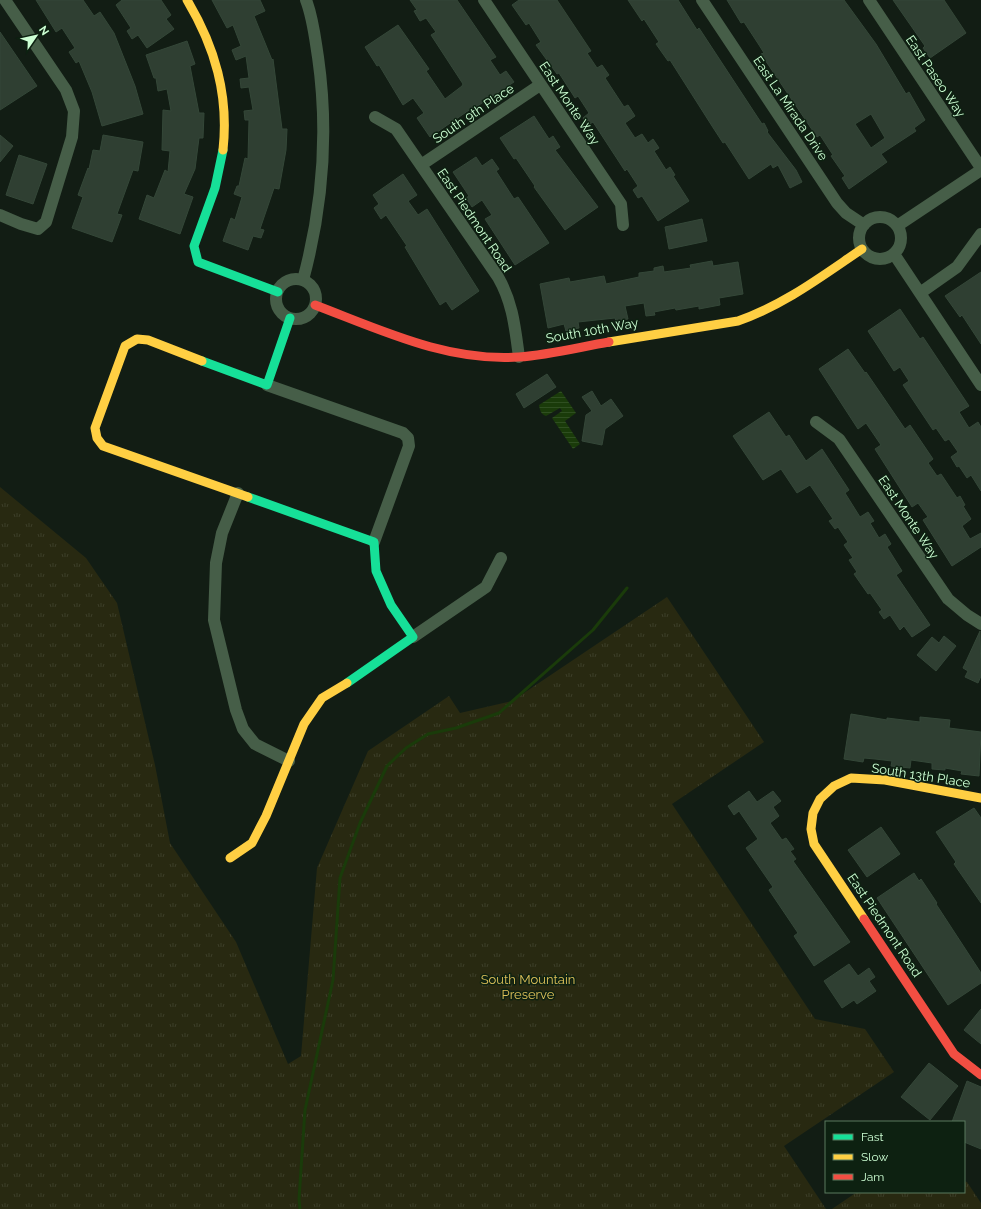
<svg xmlns="http://www.w3.org/2000/svg" width="981" height="1209" viewBox="0 0 981 1209" font-family="Raleway,sans-serif">
<defs>
<pattern id="park-tufts" width="24" height="20" patternUnits="userSpaceOnUse"><rect width="24" height="20" fill="#282911"/><path d="M3 7l-1-3M5 7V3M7 7l1-3M15 17l-1-3M17 17v-4M19 17l1-3" fill="none" stroke="#3c3e28"/></pattern>
<pattern id="water-rules" width="6" height="5" patternUnits="userSpaceOnUse"><rect width="6" height="5" fill="#1a3b0a"/><path d="M0 2.5h6" fill="none" stroke="#2f4f21"/></pattern>
</defs>
<rect width="100%" height="100%" fill="#121d14"/>
<path fill="url(#park-tufts)" d="M0,487l86,71 31,45 38,162 15,78 66,99 52,122 13,-8 16,-188 51,-117 81,-55 11,17 52,-12 155,-104 97,145 -92,62 143,215 50,10 29,43 -110,74 42,63h-826z
M964,1181l3,1 14,21v6h-149l25,-17h107z"/>
<path fill="url(#water-rules)" d="M561,391l15,22 -11,8 15,23 -7,5 -21,-31 10,-7 -2,-3 -14,8c-5,-2 -6,-5 -7,-11z"/>
<g fill="none" stroke-linecap="round" stroke-linejoin="round">
<path stroke="#1a3b0a" stroke-width="3" d="M300,1209l-1,-10 6,-89 28,-130 7,-102 20,-55 27,-57 19,-18 22,-14 28,-6 43,-15 94,-83 34,-42"/>
</g>
<path fill="#2f3f32" stroke="#344738" fill-rule="evenodd" d="M36,0h47l11,16 6,-4 14,21 21,53 8,28 -41,12 -10,-34 -13,-31 -3,2 -7,-11 6,-4 -13,-20 -6,4z
M122,0h39l10,15 -5,4 8,10 -27,19 -9,-13 -6,4 -5,-8 4,-3 -15,-23z
M212,0h48l5,11 -11,5 18,44 1,-1 9,70h5l-1,21 -7,39 -5,-1 -14,41 4,1 -3,8 -8,-2 -5,14 -25,-9 8,-23 4,2 7,-23 -8,-3 3,-8h2l6,-28 3,1 1,-39h-4l-1,-9 9,-1 -4,-23 -8,1 -1,-9 9,-1 -3,-22 -10,4 -4,-10 9,-4 -8,-21 -6,3z
M410,0h47l39,57 -6,3 10,15 6,-4 8,11 -38,25 -1,-1 -45,31 -13,-19 7,-5 -11,-15 -10,7 -24,-40 -2,1 -12,-19 33,-22 31,44 -3,2 19,28 17,-13 1,-2 -32,-49 5,-3 -10,-14 -6,3 -6,-10 3,-1z
M519,0h38l34,51 -4,2 10,15 5,-3 7,10 -4,3 19,29 4,-2 7,11 -10,7 10,15 7,-4 6,9 5,-4 6,9 -5,3 12,19 4,-3 5,8 -2,1 16,25 -31,20 -16,-25 -4,2 -5,-8 5,-4 -11,-17 -2,2 -32,-49 -5,3 -5,-7 6,-5 -11,-17 -3,2 -16,-25 -2,1 -21,-29 5,-3 -12,-19 -3,2 -14,-20z
M628,0h50l19,30 2,-2 63,96 2,-1 4,8 -1,1 29,38 6,12 -12,6 -12,-23 -5,3 -2,-4 -22,15 -24,-37 -2,1 -11,-17 -42,-66 -2,1 -12,-17 3,-2 -15,-23 -2,2z
M727,0h117l32,44 30,50 3,-2 16,28 -11,8 2,3 -35,23 6,8 -38,27 -7,-11 3,-2 -14,-20 2,-1 -13,-20 -3,2 -56,-83 3,-1 -5,-8 -15,-23 -3,1zM871,114l14,24 -14,10 -16,-24z
M893,0h51l22,33 -36,25 -7,-10 2,-2z
M0,32l37,54 -37,24z
M187,41l8,23 -5,2 9,47h5l-1,25h-4l-4,31 -11,25 9,3 -13,37 -41,-15 8,-24 7,3 11,-28 3,2 2,-21 -8,-1 1,-40 8,1 -4,-22 -9,2 -2,-13h-2l-8,-23z
M534,116l15,23 4,-3 7,11 -5,3 43,57 -33,23 -31,-43 1,-1 -19,-28 -2,1 -14,-21z
M0,135l13,11 -13,16z
M103,135l40,7 -5,29 -5,-1 -16,44 5,1 -10,27 -40,-14 11,-31 -5,-2 10,-27 1,1 4,-19 7,1z
M19,155l28,9 -14,40 -27,-9z
M476,157l6,9 10,-7 7,10 -3,2 18,28 4,-2 31,46 -34,22 -30,-46 7,-4 -10,-15 -10,7 -6,-9 3,-2 -16,-24z
M403,174l14,21 -9,6 10,14 9,-6 52,82 -27,19 -6,-9 -6,4 -35,-58 2,-1 -21,-31 -5,4 -7,-11 5,-4 -6,-9z
M702,219l5,22 -38,8 -4,-22z
M712,261l1,5 25,-4 5,32 -24,4 1,7 -21,4v-3l-23,4 -1,-2 -21,4 1,3 -9,1 -2,-13 -19,3 3,13 -12,2 -1,-3 -37,4 1,6 -13,3 -2,-7 -16,4 -8,-44 29,-6 1,4 34,-6 2,8 33,-7v-4l15,-2v-3l9,-2 1,6 27,-4 -1,-3z
M981,272v72l-19,-29 -2,2 -15,-21z
M900,309l20,30 3,-2 46,69 -10,6 10,16 9,-6 3,5v64l-10,-16 -4,3 -8,-12 -2,1 -6,-10 7,-5 -9,-13 -4,2 -9,-13 -3,2 -30,-45 6,-4 -9,-14 -6,4 -26,-40z
M848,349l17,24 1,-1 39,57 5,-4 23,34 -5,4 9,13 4,-2 16,24 3,-2 5,9 -2,1 8,13 -9,7 8,13 11,-6v14l-29,19 -29,-46 5,-3 -10,-14 -6,4 -37,-58 6,-4 -15,-22 -8,6 -39,-60z
M547,374l9,13 -32,21 -8,-14z
M592,391l9,15 10,-7 12,17 -18,13 -3,16 -20,-4 4,-26 6,-4 -10,-14z
M769,412l17,25 3,-2 17,26 16,-12 27,41 -4,3 15,24 8,-5 6,9 -4,2 9,15 6,-4 6,10 -4,3 15,24 -6,4 34,50 -18,12 -8,-11 -4,4 -10,-15 -6,4 -5,-7 3,-2 -12,-17 -2,1 -14,-20 3,-2 -8,-12 4,-2 -9,-13 4,-3 -10,-15 -3,2 -6,-8 4,-2 -23,-34 -13,8 -16,-24 -18,11 -30,-44z
M980,631l1,45 -3,7 -13,-6 3,-6 -5,-3z
M944,636l12,10 -20,25 -19,-16 15,-18 7,6z
M851,714l36,6v-2l33,4v-5l30,3 -1,8 32,4 -2,44 -18,-2 1,-3 -17,-3v2l-13,-1v-6l-21,-3 -1,8 -19,-2 1,-5 -17,-2 -11,-1 -1,4 -19,-3z
M749,791l8,11 16,-11 8,10 -8,6 6,9 -9,7 12,17 4,-2 8,11 -4,2 6,8 -3,2 57,81 -36,24 -20,-30 4,-3 -29,-43 4,-3 -27,-39 12,-9 -19,-28 -5,4 -6,-9z
M974,808l7,10v85l-27,-39 2,-2 -20,-30z
M881,827l19,27 -33,23 -19,-27z
M914,873l5,8 2,-2 16,24 -1,1 45,69v10l-33,22 -71,-107z
M849,964l9,12 11,-8 6,9 -6,4 7,10 -19,13 -3,-4 -12,8 -18,-27z
M981,1009v35l-17,-14z
M929,1063l29,23 -28,34 -29,-23z
M967,1081l14,6v62l-17,-7v-20h-12z"/>
<g fill="none" stroke-linecap="round" stroke-linejoin="round">
<path stroke="#465e48" stroke-width="12" d="M484,0l137,204 2,21
M702,0l135,203 9,10 18,12
M869,0l112,168
M375,117l21,12 102,148c15,26 17,51 21,80
M421,165l119,-80
M0,215l21,9 17,5 8,-7 26,-85 2,-26 -8,-21 -61,-90
M859 238a21 21 0 1 1 42 0a21 21 0 1 1-42 0Z
M897,226l84,-56
M894,254l87,131
M276 299a20 20 0 1 1 40 0a20 20 0 1 1-40 0Z
M303,280c20,-74 26,-146 15,-223 -3,-19 -5,-39 -12,-57
M920,293l37,-26 24,-33
M267,385l136,48 5,5 1,8 -35,96
M816,422l23,17 109,160 19,16 14,9
M238,493l-16,40 -6,30 -2,57 22,90 7,19 12,15 34,17
M413,637l73,-50 15,-29"/>
<path stroke="#16e098" stroke-width="9" d="M223,150l-8,38 -21,58 4,16 80,30
M202,361l65,24 23,-67
M248,497l126,45 2,29 15,34 22,32 -66,46"/>
<path stroke="#ffcf43" stroke-width="9" d="M187,0c28,47 42,95 36,150
M609,342l129,-21c46,-16 84,-45 124,-72
M202,361l-54,-21 -11,-1 -12,7 -30,82 2,10 6,8 145,51
M230,858l22,-15 14,-27 38,-92 18,-26 25,-15
M864,919l-50,-75 -3,-15 2,-16 7,-14 14,-13 17,-8 34,2 96,18"/>
<path stroke="#f24e42" stroke-width="9" d="M315,305c66,25 132,57 204,52 30,-2 61,-10 90,-15
M864,919l90,135 27,21"/>
</g>
<g text-anchor="middle" stroke-width="3" stroke-linejoin="round" paint-order="stroke">
<g font-size="13" fill="#cdffd4" stroke="#0d2111">
<text transform="translate(936 76) rotate(56)" y="5">East Paseo Way</text>
<text transform="translate(570 103) rotate(56)" y="5">East Monte Way</text>
<text transform="translate(791 108) rotate(56)" y="5">East La Mirada Drive</text>
<text transform="translate(473 113) rotate(-34)" y="5">South 9th Place</text>
<text transform="translate(475 220) rotate(56)" y="5">East Piedmont Road</text>
<text transform="translate(592 330) rotate(-10)" y="5">South 10th Way</text>
<text transform="translate(909 517) rotate(56)" y="5">East Monte Way</text>
<text transform="translate(921 775) rotate(9)" y="5">South 13th Place</text>
<text transform="translate(885 925) rotate(56)" y="5">East Piedmont Road</text>
</g>
<g font-size="13" fill="#dfc159" stroke="#0d2111">
<text x="528" y="984">South Mountain<tspan x="528" dy="15">Preserve</tspan></text>
</g>
</g>
<rect x="825" y="1121" width="140" height="72" fill="#0d2111" stroke="#5a7a5f"/>
<rect x="833" y="1134" width="20" height="6" fill="#16e098" stroke="#5a7a5f"/>
<text x="861" y="1141" font-size="12" fill="#cdffd4">Fast</text>
<rect x="833" y="1154" width="20" height="6" fill="#ffcf43" stroke="#5a7a5f"/>
<text x="861" y="1161" font-size="12" fill="#cdffd4">Slow</text>
<rect x="833" y="1174" width="20" height="6" fill="#f24e42" stroke="#5a7a5f"/>
<text x="861" y="1181" font-size="12" fill="#cdffd4">Jam</text>
<g transform="translate(36 36) rotate(56)" stroke="#0d2111" stroke-width="3" paint-order="stroke">
<path d="M0-3L7 15L0 10L-7 15Z" fill="#cdffd4"/>
<text y="-6" font-size="11" font-weight="bold" text-anchor="middle" fill="#cdffd4">N</text>
</g>
</svg>
